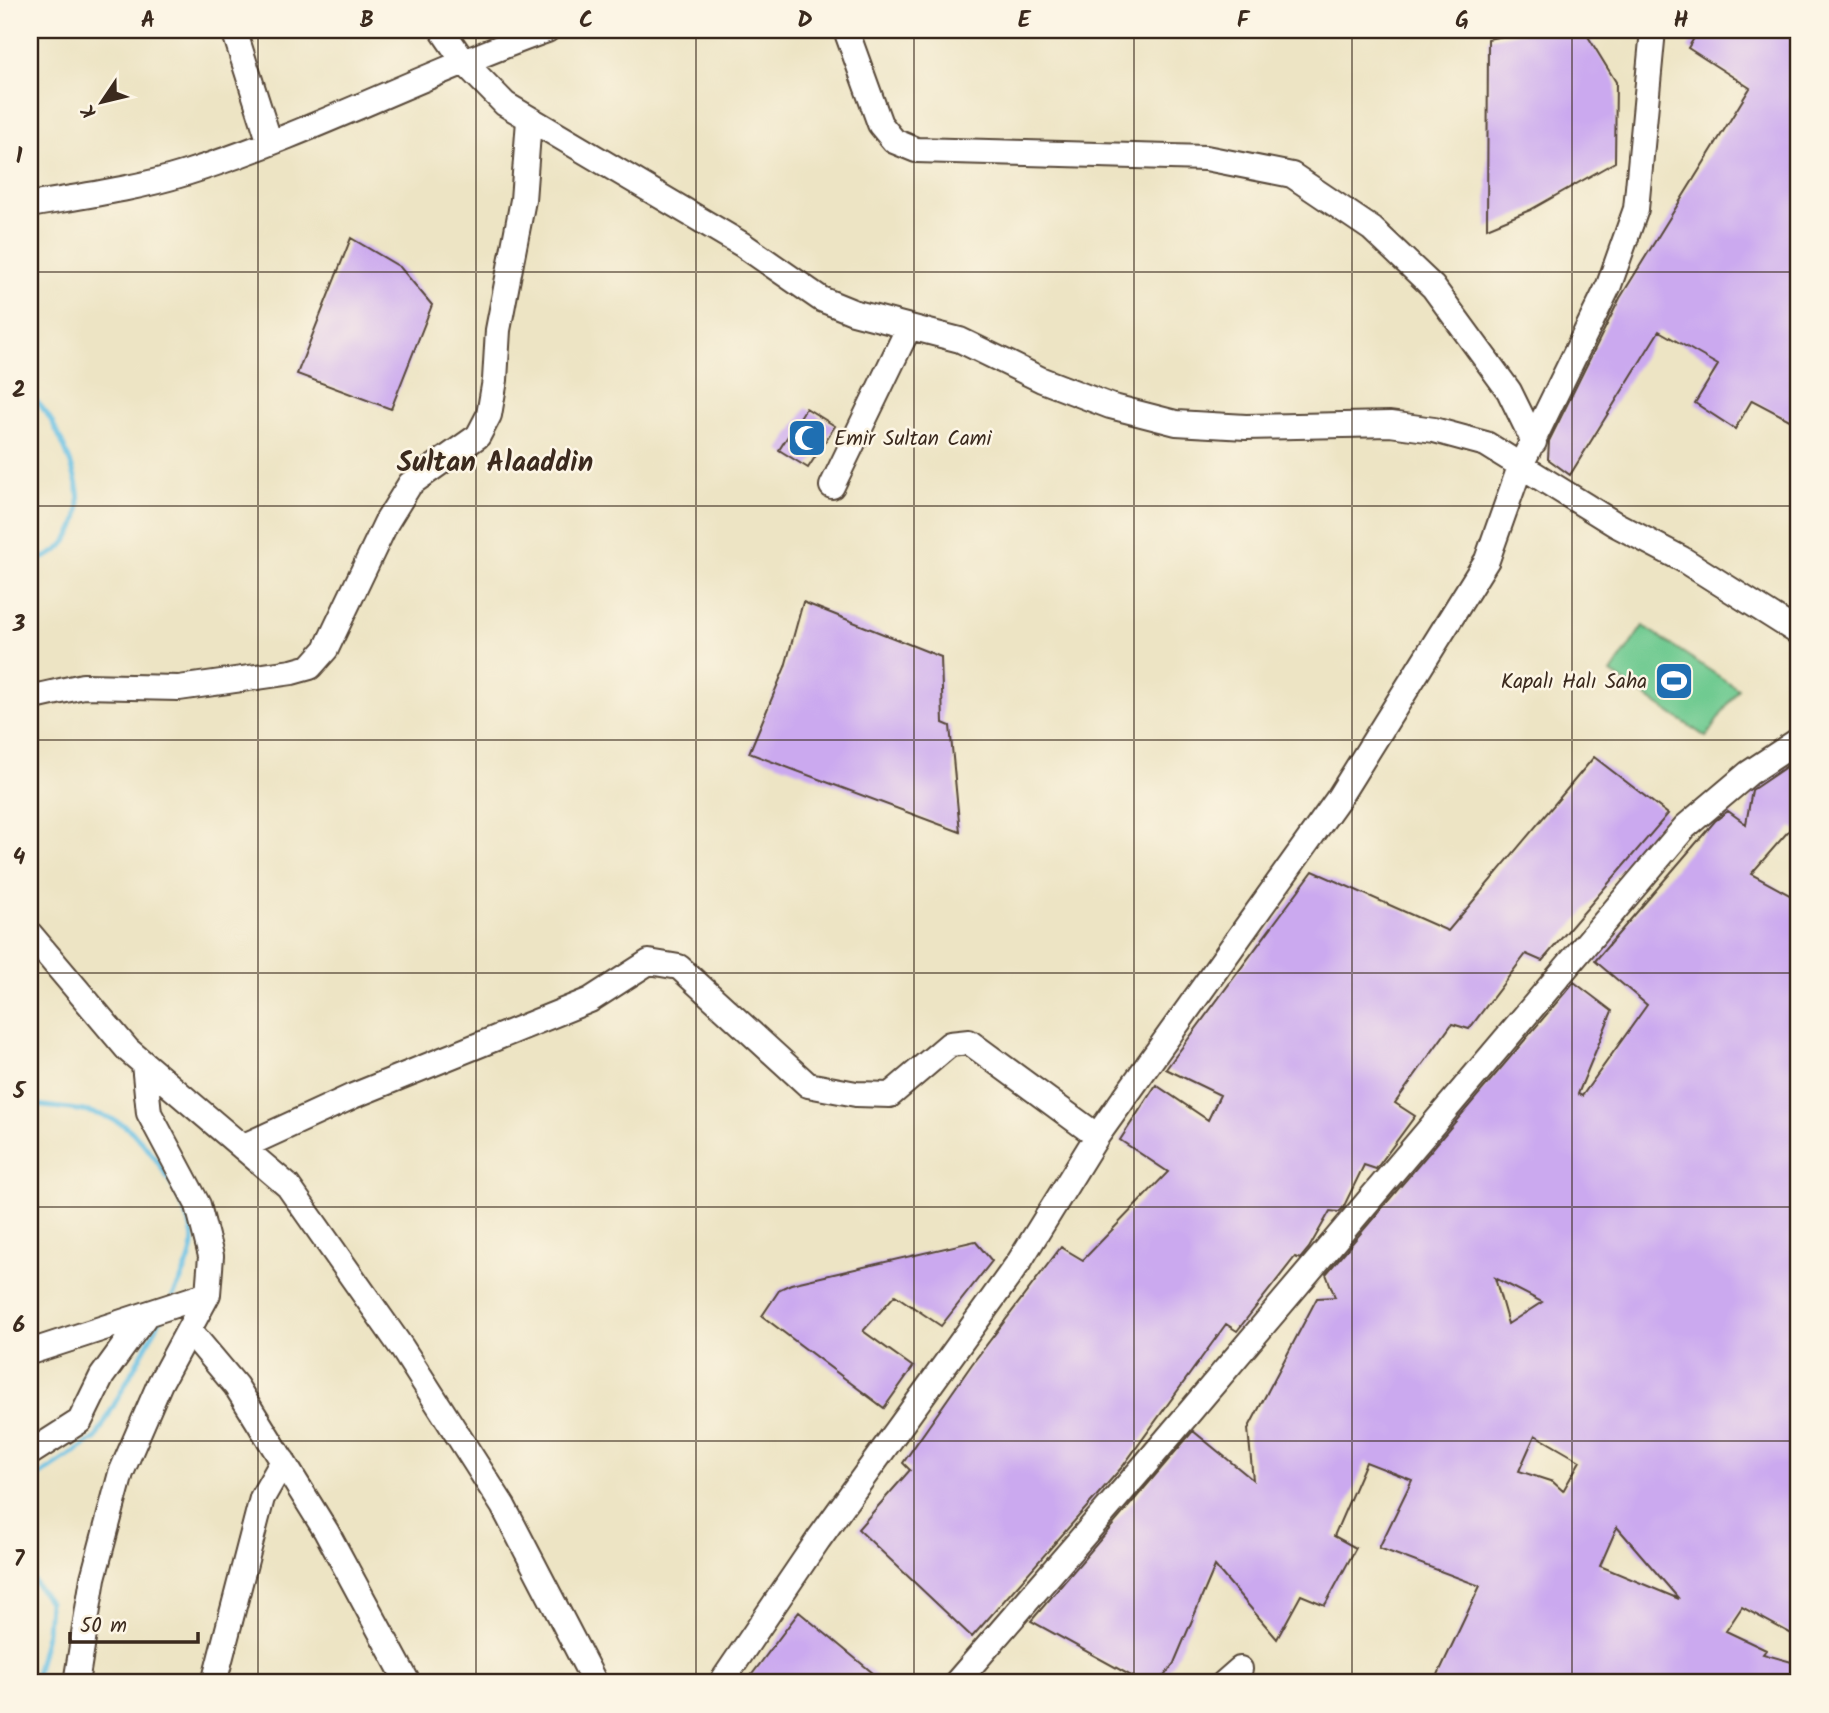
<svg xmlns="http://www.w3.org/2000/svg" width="1829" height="1713" viewBox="0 0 1829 1713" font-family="Kalam,sans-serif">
<rect width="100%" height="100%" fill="#fcf5e5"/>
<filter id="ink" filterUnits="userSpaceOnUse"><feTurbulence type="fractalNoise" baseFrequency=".0143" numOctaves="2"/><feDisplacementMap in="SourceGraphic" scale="14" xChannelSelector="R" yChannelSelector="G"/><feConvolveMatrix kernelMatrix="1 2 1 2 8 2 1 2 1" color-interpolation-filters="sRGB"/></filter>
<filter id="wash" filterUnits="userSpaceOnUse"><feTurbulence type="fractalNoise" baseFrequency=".00686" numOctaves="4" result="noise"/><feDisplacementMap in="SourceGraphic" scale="28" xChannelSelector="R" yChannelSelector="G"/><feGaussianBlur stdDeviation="1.57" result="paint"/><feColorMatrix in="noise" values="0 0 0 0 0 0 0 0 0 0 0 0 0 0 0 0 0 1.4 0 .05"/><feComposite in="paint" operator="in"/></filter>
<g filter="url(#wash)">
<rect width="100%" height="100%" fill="#ede4c4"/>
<path fill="#70ca91" stroke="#567a58" stroke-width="2" d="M1643,626l95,63 -32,48 -95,-64z"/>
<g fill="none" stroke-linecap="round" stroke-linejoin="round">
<path stroke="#66c0e4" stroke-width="5" d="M30,395c18,16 25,31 35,54 14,33 25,71 -6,100 -7,7 -20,10 -29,15
M30,1104c29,5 63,4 90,19 28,15 71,85 73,117 1,15 -13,42 -20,56
M30,1482l66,-44 66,-121
M30,1576l19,26 -2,29 -13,52"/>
</g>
<g id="blocks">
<path fill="#cba9ef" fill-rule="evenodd" d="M1531,30h53l32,52 -1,80 -85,48 -43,18 1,-189z
M1699,30h100v395l-47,-25 -17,29 -40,-26 23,-38 -59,-34 -89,144 -22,-16 1,-18 71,-143 130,-210 -62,-40z
M351,238l49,29 32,38 -41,104 -94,-35z
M806,408l29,18 -27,42 -29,-18z
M803,602l138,55 2,66 7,3 10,106 -211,-79 36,-86z
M1594,757l74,57 -126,147 -16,-7 -57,75 -17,-5 -57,79 20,13 -39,53 -12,-4 -21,43 -4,4 -9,-1 -21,37 -9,11 -5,-2 -58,74 -11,-7 -103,142 -151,171 -114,-108 52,-59 -7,-7 69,-99 89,-117 22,13 85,-88 -48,-32 36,-55 52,35 12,-25 -54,-26 147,-198 135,60z
M1799,758v75l-7,-6 -41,47 48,26v738l-57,-31 -16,24 40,19 -3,4 36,10v19h-365l46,-97 -101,-38 33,-68 -46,-18 -32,74 22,12 -31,57 -24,-10 -24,44 -62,-73 -41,97 -15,20h-15l-113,-62 162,-190 60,49 -5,-51 69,-131 18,-1 -9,-23 248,-292 38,29 -34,83 4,2 65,-91 -52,-44 120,-140 13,-10 18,13 6,-34zM1495,1278l47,24 -34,22zM1535,1435l45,26 -17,30 -10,-9 -34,-11zM1617,1527l62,72 -79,-33z
M975,1241l17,20 -51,65 -46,-31 -32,36 50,36 -29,41 -122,-92 18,-27 11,-5z
M799,1612l86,71h-127l-8,-6z"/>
</g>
</g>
<g filter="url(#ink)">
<use href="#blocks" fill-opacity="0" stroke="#564637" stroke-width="2"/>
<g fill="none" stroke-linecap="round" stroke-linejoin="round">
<g stroke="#564637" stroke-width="28">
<path id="minor" d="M234,30l36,113
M442,30l22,32 41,42 238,141 78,54 32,13 107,28 82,40 68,26 66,17 70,4 144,-3 44,6 52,14 129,80 67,35 117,74
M846,30l34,94 14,17 22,9 290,8 86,17 80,54 61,58 76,104 25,51
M30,205c52,-9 105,-16 156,-32 124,-39 239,-100 361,-143
M832,486l77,-159
M30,698l53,-12 96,2 113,-16 18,-5 16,-18 60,-126 24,-39 68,-48 11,-21 6,-35 3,-50 25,-130 6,-80
M30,934l98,116 160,136 114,162 101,158 92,177
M242,1147l111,-51 237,-96 59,-38 30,5 129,118 48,9 34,1 60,-51 19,-2 128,94
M189,1330l47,56 90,145 82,152
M30,1352l178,-58
M30,1453l50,-32 22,-45 45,-62
M76,1683l17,-105 28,-105 39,-90 48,-89 3,-38 -13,-51 -49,-92 -5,-49
M214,1683l48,-185 21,-37
M721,1683l97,-143 201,-278 78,-126 241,-337 149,-239 33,-93 89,-182 27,-76 17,-179
M956,1683l188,-217 541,-639 64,-54 50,-33
M1224,1683l16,-14"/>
</g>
<use href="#minor" stroke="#fff" stroke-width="24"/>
</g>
</g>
<path fill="none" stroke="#3b2a1e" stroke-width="2" stroke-opacity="0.55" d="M258,30v1653M476,30v1653M696,30v1653M914,30v1653M1134,30v1653M1352,30v1653M1572,30v1653M30,272h1769M30,506h1769M30,740h1769M30,973h1769M30,1207h1769M30,1441h1769"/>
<defs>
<g id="mosque-square" transform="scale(2.0125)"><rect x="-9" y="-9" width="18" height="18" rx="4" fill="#1f6fb2" stroke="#fcf5e5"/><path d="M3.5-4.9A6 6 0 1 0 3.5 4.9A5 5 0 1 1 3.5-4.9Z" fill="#fff"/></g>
<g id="stadium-square" transform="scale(2.0125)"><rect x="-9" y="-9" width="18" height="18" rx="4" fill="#1f6fb2" stroke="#fcf5e5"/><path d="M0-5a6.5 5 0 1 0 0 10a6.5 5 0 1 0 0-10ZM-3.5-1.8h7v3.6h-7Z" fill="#fff"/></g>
</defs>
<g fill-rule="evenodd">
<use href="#mosque-square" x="807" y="438"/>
<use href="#stadium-square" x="1674" y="681"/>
</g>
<g text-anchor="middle" stroke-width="5" stroke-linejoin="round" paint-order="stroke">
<g font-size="21" fill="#3b2a1e" stroke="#fcf5e5" text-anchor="start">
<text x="834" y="445">Emir Sultan Cami</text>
<text x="1647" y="688" text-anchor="end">Kapalı Halı Saha</text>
</g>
<g font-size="28" font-weight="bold" fill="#3b2a1e" stroke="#fcf5e5">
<text x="495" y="471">Sultan Alaaddin</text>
</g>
</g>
<rect width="1829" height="1713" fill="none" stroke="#fcf5e5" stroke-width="77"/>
<g transform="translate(102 102) rotate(235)" stroke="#fcf5e5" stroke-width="5" paint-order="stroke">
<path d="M0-5L12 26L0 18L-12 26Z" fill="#3b2a1e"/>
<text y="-10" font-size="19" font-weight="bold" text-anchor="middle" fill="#3b2a1e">K</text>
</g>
<path d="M70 1632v10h128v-10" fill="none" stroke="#3b2a1e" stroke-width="3.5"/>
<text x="80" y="1632" font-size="21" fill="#3b2a1e" stroke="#fcf5e5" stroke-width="5" paint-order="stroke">50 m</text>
<rect x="38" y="38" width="1752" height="1636" fill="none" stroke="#3b2a1e" stroke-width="2.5"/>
<g font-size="23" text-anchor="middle" font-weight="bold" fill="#3b2a1e">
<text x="148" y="27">A</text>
<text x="367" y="27">B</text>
<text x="586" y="27">C</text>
<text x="805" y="27">D</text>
<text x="1024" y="27">E</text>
<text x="1243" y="27">F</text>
<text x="1462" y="27">G</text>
<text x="1681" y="27">H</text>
<text x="19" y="163">1</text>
<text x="19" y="397">2</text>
<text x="19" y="631">3</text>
<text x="19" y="864">4</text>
<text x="19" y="1098">5</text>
<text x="19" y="1332">6</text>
<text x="19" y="1566">7</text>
</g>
</svg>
